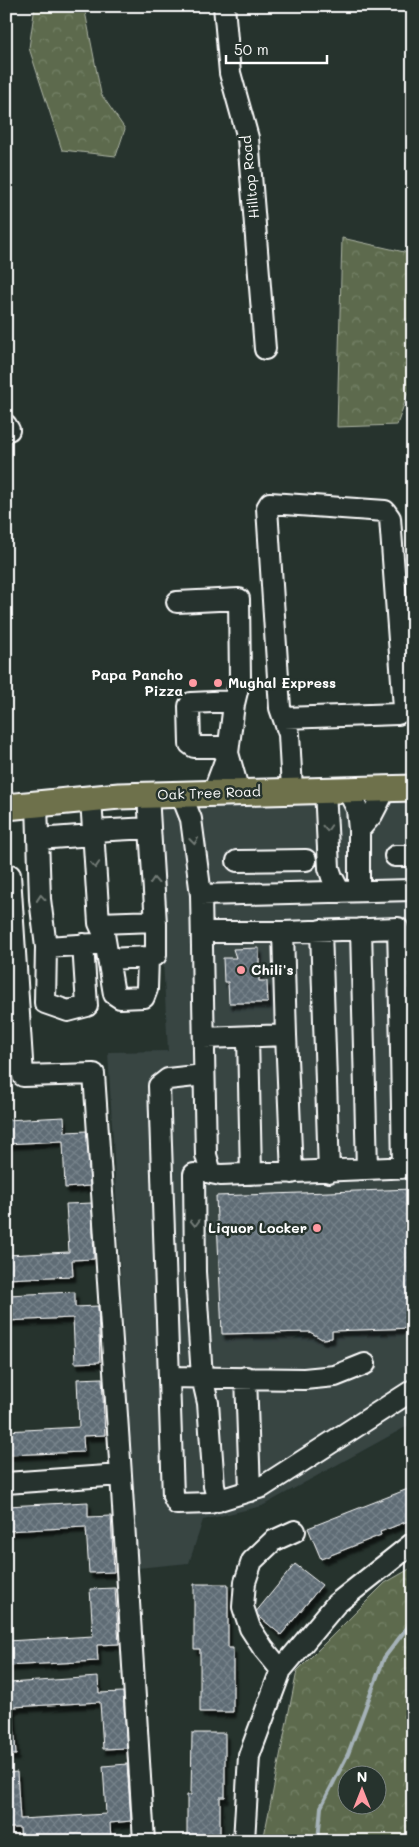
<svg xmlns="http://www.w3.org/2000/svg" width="419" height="1847" viewBox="0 0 419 1847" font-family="Mali,sans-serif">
<defs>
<pattern id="forest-crowns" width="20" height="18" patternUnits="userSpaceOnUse" patternTransform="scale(1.25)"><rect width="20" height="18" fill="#5d6b4d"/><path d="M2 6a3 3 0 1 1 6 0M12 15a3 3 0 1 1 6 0" fill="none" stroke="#758168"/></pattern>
<pattern id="building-cross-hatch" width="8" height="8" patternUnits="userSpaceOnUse" patternTransform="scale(1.25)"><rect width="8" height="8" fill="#5e6c75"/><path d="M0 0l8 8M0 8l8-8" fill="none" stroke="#76828a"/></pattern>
<filter id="shadow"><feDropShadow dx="3" dy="5.5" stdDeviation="1" flood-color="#0009"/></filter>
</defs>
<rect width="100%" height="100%" fill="#26332d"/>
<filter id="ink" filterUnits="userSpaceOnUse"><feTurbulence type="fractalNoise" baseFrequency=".02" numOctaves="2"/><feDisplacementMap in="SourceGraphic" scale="10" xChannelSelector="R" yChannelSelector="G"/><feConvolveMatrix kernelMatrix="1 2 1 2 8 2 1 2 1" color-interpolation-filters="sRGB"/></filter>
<g filter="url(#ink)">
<path fill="#374443" d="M413,788v635l-151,83 -59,14 -14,43 -52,5 -29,-516 60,-1 -14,-256z"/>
<path fill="url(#forest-crowns)" stroke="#aeb5a6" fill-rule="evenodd" d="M35,6h49l17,88 24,35 -9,27 -54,-6 -33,-102z
M342,238l71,16v124l-16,47 -60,2z
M413,1567v274h-150l34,-170 88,-88zM346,1774h30v30h-30z"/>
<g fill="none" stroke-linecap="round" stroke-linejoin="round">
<path stroke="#a5b2b8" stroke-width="4" d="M318,1841l3,-34 27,-53 36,-96 29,-38"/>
</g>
<path fill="url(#building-cross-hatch)" stroke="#fff" filter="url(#shadow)" d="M259,948v33h8l1,22h-39l-1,-21h-4l-1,-24h13l-3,-9z
M64,1117l1,15 22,-1 3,55 -25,2 -2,-47 -57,3v-24z
M413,1189v139l-81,3v7l-10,1 -12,-7 -88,2 -6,-138z
M92,1203l2,56 -22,1 1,16 -67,3v-24l63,-3 -3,-48z
M75,1292v15l23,-1 2,56 -25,1 -2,-45 -67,3v-26z
M102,1378l3,57 -22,1 1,16 -78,3v-24l73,-4 -2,-48z
M413,1487v32l-33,13 1,3 -60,24 -13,-31z
M88,1502v15l23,-1 3,56 -25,1 -3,-46 -80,4v-25z
M295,1564l27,21 -41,50 -26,-22z
M194,1584h34v64h5v64h-33v-63h-6z
M115,1588l4,56 -22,1 1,16 -92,5v-45l1,20 86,-5 -3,-47z
M98,1677l1,16 24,-1 4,56 -24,1 -3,-47 -87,5 3,48h-10v-57h4l-1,-15z
M192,1733h33v64h-5v44h-33v-46h4z
M127,1764l4,57 -21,2 1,15 -42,3h-48l-1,-13h-14v-55l11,-1 3,47 86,-5 -3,-48z"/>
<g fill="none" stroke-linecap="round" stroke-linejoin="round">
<g stroke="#fff" stroke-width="24">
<path id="minor" d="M224,6l6,67 18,65 17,211
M6,425l3,5
M177,602l62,-3 1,80 -6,25 -6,49
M284,718l114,-4 6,-6 -14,-190 -5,-7 -115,-8 -3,5 13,200 9,26 3,56
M228,747h-34l-4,-3 -1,-38 2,-3 43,-2
M325,789l4,79 3,9 8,15
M347,789l10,20 2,21
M213,793l15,-40 11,39
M181,794l10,25 10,76 5,260 5,18 10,2 192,-8
M91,799l8,124 5,11 10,60 6,4 24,-1 3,-8 1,-32 8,-2v-31l-8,-129
M37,804l3,95 6,48 -1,56 23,8 19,-5 -4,-62
M93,831l57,-3
M38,839l55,-4
M395,856h18
M237,861l69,-1
M10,875l13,201 71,-2 27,401 23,366
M359,891v-61l13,-15 14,-27
M201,895l212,-5
M99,923l57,-2
M361,929l6,240
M321,930l8,242
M202,932h81l3,103 -82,3
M283,932l115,-4 3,121 12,-1
M46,947l48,-3
M108,959l40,-2
M286,1035l6,138
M248,1037l3,137
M401,1049l2,119
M204,1075l-36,4 -9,7 14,410 4,8 33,-1 52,-16 151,-97
M194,1174l1,98 7,105 6,26 6,83 4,15
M169,1377l135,2 31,-3 30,-12
M246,1377l4,114
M6,1483l115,-8
M281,1670l-18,-22 -13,-20 -7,-21 2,-25 7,-21 21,-20 22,-10
M244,1841l5,-85 32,-86 55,-66 77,-61"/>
</g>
<g stroke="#fff" stroke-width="29">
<path id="major" d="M6,807l113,-11 294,-8"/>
</g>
<use href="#minor" stroke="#26332d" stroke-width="20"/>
<use href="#major" stroke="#6e714b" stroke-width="25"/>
</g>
<defs><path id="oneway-chevron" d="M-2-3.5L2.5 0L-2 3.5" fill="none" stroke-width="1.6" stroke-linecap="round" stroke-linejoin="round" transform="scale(1.25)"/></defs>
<g stroke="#727a76">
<use href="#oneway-chevron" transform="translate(327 828) rotate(87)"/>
<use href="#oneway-chevron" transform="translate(194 841) rotate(83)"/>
<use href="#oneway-chevron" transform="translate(95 865) rotate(86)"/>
<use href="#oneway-chevron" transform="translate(154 881) rotate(-93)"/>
<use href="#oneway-chevron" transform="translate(41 898) rotate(-95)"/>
<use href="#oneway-chevron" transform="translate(195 1223) rotate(89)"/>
</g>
</g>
<g fill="#ff9aa2" stroke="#26332d" stroke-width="2">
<circle cx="193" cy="683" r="5"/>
<circle cx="218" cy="683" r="5"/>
<circle cx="241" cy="970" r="5"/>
<circle cx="317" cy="1228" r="5"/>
</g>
<g text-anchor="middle" stroke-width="5" stroke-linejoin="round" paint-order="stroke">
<g font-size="14" fill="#fff" stroke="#26332d">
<text transform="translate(250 177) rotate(-96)" y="5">Hilltop Road</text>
<text transform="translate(209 793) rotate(-2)" y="5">Oak Tree Road</text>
</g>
<g font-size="14" font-weight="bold" fill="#fff" stroke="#26332d" text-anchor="end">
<text x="183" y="680">Papa Pancho<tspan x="183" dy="16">Pizza</tspan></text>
<text x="228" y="688" text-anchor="start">Mughal Express</text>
<text x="251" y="975" text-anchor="start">Chili's</text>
<text x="307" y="1233">Liquor Locker</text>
</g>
</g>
<rect width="419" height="1847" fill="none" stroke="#26332d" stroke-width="25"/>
<rect x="12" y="12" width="394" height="1822" fill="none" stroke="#fff" stroke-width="2" filter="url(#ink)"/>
<g transform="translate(362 1790)"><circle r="24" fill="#26332d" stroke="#7d8581"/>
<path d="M0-4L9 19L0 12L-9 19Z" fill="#ff9aa2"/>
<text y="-8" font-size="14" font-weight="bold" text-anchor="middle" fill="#ffffff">N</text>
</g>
<path d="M226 55v8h101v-8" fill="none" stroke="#ffffff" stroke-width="2.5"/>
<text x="234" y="55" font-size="15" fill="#ffffff" stroke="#26332d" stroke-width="4" paint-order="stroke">50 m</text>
</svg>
